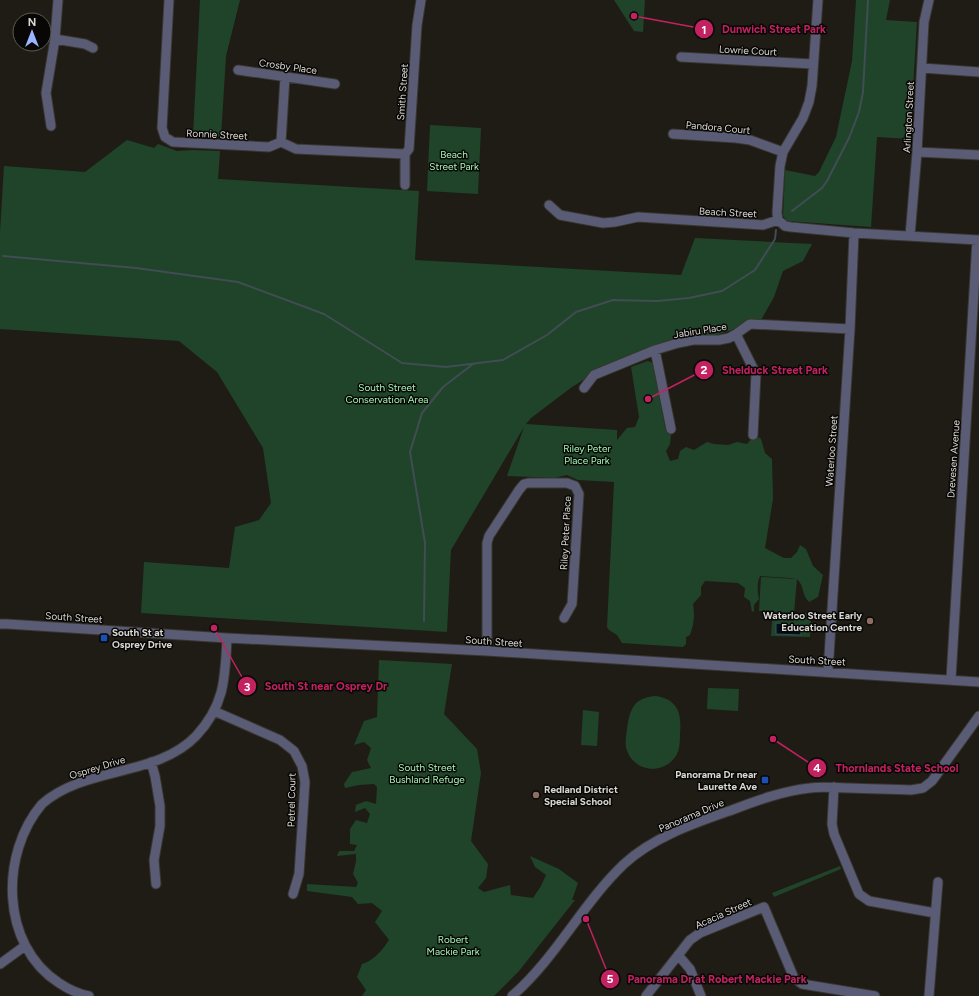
<svg xmlns="http://www.w3.org/2000/svg" width="979" height="996" viewBox="0 0 979 996" font-family="Figtree,sans-serif">
<rect width="100%" height="100%" fill="#1f1c16"/>
<path fill="#1f4429" d="M200,0h40l-14,56 -5,81 -28,-2z
M614,0h31l-2,32 -9,-1z
M856,0h34l-4,20 31,2 -7,117 -33,-2 -6,90 -84,-6 -4,-5 2,-46 30,6 4,-4 17,-35 16,-76z
M430,125l51,3 -3,66 -51,-3z
M127,140l27,8 4,-4 19,7 15,-1 28,1 -2,28 201,12 -4,69 266,15 14,-37 117,6 -9,17 -20,10 -9,26 -13,23 -17,3 -12,7 -16,5h-15l-21,3 -89,37 -19,12 -41,31 -5,6 91,6v10l10,-12 8,-1 4,-10 -8,-50 17,-6 5,2 12,64 6,8 -1,9 -4,7 4,10 8,-2 2,-8 6,-4 8,3 13,-8 7,2 14,1 9,-3 10,2 5,-6 5,-2 4,3 4,14 7,6 1,40 -8,49 19,10h7l6,-6 3,-7 6,4 7,17 10,9 -5,22 -9,5c-8,-8 -4,-15 -12,-23l-3,34 -35,-2 2,-34 35,2 -5,-1 -31,-2c-3,7 -3,15 -1,23l-5,6v6l-2,1 -2,-11 -6,-4 1,-9 -7,-5 -33,-2 -4,6v8l-8,9c2,11 1,20 -3,31l-4,2v7l-3,3 -61,-4 -5,-8 -8,-5 -2,-3 7,-145 -36,-2 -11,-5 -13,3 -47,-2 17,-49 -73,123 -4,82 -306,-19 3,-51 85,6 6,-41 24,-7 12,-17 -8,-55 -46,-76 -38,-31 -179,-12v-97l4,-66 81,6z
M805,613h4v4h2l-1,20 -39,-1 1,-15h2v-5h31z
M379,660l73,4 -8,50 33,35 4,24 -10,68 17,23 -2,14 -8,10 6,4 26,-7 1,10 22,3 8,-12 5,-11 -11,-8 -5,-11 29,13 19,14 -6,17h3l-56,71 -25,25h-132l4,-6 -9,-13 5,-13c13,-4 20,-14 27,-24l-14,-18 7,-11 -10,-8 -14,1 -6,-7 -45,-6v-7l49,3 2,-4 -5,-9 3,-13v-7l-19,2 2,-5h15l3,-6 -7,-1v-15l6,-9 11,3 3,-9 -5,-6 -10,4 1,-7 10,-4 10,3 1,-17 -3,-3 -15,1 -14,3 -1,-4 8,-12 19,-4 -4,-8 4,-12 -7,-6 -10,3 10,-24 13,-4z
M708,688l31,1 -1,22 -31,-2z
M655,696c22,3 27,16 25,37 0,7 0,15 -3,21 -6,12 -21,18 -34,13 -6,-2 -12,-7 -15,-14 -4,-8 -2,-15 -1,-24 3,-19 6,-31 28,-33z
M583,710l16,2 -2,34 -16,-1z
M840,866l1,3 -67,28 -2,-4z"/>
<path fill="#010f1c" stroke="#424c54" d="M776,623l25,2v10l-25,-1z"/>
<g fill="none" stroke-linecap="round" stroke-linejoin="round">
<path stroke="#424c54" stroke-width="2" d="M792,211l30,-23 5,-7 22,-43 10,-26 4,-20 5,-92
M3,256l133,12 102,14 86,32 78,49 44,4 57,-7 44,-25 29,-23 37,-12 44,1 32,-3 33,-7 33,-21 20,-31 1,-9
M424,621l1,-78 -15,-91 12,-39 21,-26 30,-23"/>
<g stroke="#393631" stroke-width="11">
<path id="minor" d="M169,0l-7,128 3,9 8,5 96,5 12,-5 15,7 109,5
M55,39l30,5 8,4
M681,57l132,7
M922,68l57,4
M238,70l97,14
M51,126l-5,-33 9,-54 3,-39
M673,134l63,4 14,2 33,12
M281,142l4,-65
M917,152l62,3
M405,185v-31l4,-5 8,-124 4,-25
M549,205l11,10 43,8 12,-1 23,-5 125,8 15,-5 7,6 6,1 63,6 125,7
M778,220l-1,-7 3,-47 3,-14 20,-34 6,-16 3,-16 6,-86
M910,236l7,-84 7,-130 5,-22
M736,334l20,40 -3,61
M655,350l16,79
M584,388l10,-13 61,-25 23,-7 15,-3h26l10,-2 7,-4 14,-10 100,5
M0,624h7l220,14 260,13 492,31
M487,651v-108l2,-7 30,-46 5,-6 4,-1h39l8,3 4,8 -7,110 -8,14
M828,672l22,-343 4,-96
M951,679l26,-439
M214,711l66,29 14,11 8,15 3,16 -6,92 -6,20
M151,762l4,14 5,30v20l-6,34 2,24
M834,787l-2,37 2,10 25,60 10,7 66,12
M678,955l12,14 11,27
M0,964l22,-16
M89,996c-10,-2 -21,-7 -30,-13 -59,-38 -59,-130 -17,-179 43,-38 115,-27 154,-68 29,-31 29,-58 31,-98
M512,996c44,-38 70,-92 112,-132 29,-27 71,-41 108,-54 26,-10 51,-19 78,-22 13,-2 27,0 40,0 20,1 40,1 61,2l12,-2 9,-7 47,-65
M646,996l44,-56 10,-7 64,-26 30,71 8,6 73,12
M929,996l9,-114"/>
</g>
<use href="#minor" stroke="#5a5c75" stroke-width="9"/>
</g>
<g fill="#8d6e63" stroke="#080705" stroke-width="1.5">
<circle cx="870" cy="621" r="4"/>
<circle cx="536" cy="795" r="4"/>
</g>
<g fill="#1a4fb4" stroke="#080705" stroke-width="1.5">
<rect x="100" y="634" width="8" height="8" rx="2"/>
<rect x="761" y="776" width="8" height="8" rx="2"/>
</g>
<g text-anchor="middle" stroke-width="3" stroke-linejoin="round" paint-order="stroke">
<g font-size="10" fill="#dbd9d5" stroke="#080705">
<text transform="translate(748 50) rotate(3)" y="4">Lowrie Court</text>
<text transform="translate(288 66) rotate(8)" y="4">Crosby Place</text>
<text transform="translate(402 92) rotate(-86)" y="4">Smith Street</text>
<text transform="translate(908 117) rotate(-87)" y="4">Arlington Street</text>
<text transform="translate(718 127) rotate(5)" y="4">Pandora Court</text>
<text transform="translate(217 134) rotate(3)" y="4">Ronnie Street</text>
<text transform="translate(728 212) rotate(3)" y="4">Beach Street</text>
<text transform="translate(700 330) rotate(-9)" y="4">Jabiru Place</text>
<text transform="translate(831 451) rotate(-86)" y="4">Waterloo Street</text>
<text transform="translate(953 459) rotate(-86)" y="4">Drevesen Avenue</text>
<text transform="translate(565 533) rotate(-87)" y="4">Riley Peter Place</text>
<text transform="translate(74 617) rotate(4)" y="4">South Street</text>
<text transform="translate(494 641) rotate(4)" y="4">South Street</text>
<text transform="translate(817 660) rotate(3)" y="4">South Street</text>
<text transform="translate(97 767) rotate(-17)" y="4">Osprey Drive</text>
<text transform="translate(291 800) rotate(-89)" y="4">Petrel Court</text>
<text transform="translate(691 815) rotate(-23)" y="4">Panorama Drive</text>
<text transform="translate(723 913) rotate(-24)" y="4">Acacia Street</text>
</g>
<g font-size="10" fill="#a4f8b7" stroke="#080705">
<text x="454" y="158">Beach<tspan x="454" dy="12">Street Park</tspan></text>
<text x="387" y="391">South Street<tspan x="387" dy="12">Conservation Area</tspan></text>
<text x="587" y="452">Riley Peter<tspan x="587" dy="12">Place Park</tspan></text>
<text x="427" y="771">South Street<tspan x="427" dy="12">Bushland Refuge</tspan></text>
<text x="453" y="943">Robert<tspan x="453" dy="12">Mackie Park</tspan></text>
</g>
<g font-size="10" font-weight="bold" fill="#dbd9d5" stroke="#080705" text-anchor="end">
<text x="862" y="619">Waterloo Street Early<tspan x="862" dy="12">Education Centre</tspan></text>
<text x="112" y="636" text-anchor="start">South St at<tspan x="112" dy="12">Osprey Drive</tspan></text>
<text x="757" y="778">Panorama Dr near<tspan x="757" dy="12">Laurette Ave</tspan></text>
<text x="544" y="793" text-anchor="start">Redland District<tspan x="544" dy="12">Special School</tspan></text>
</g>
</g>
<path fill="none" stroke="#c32261" stroke-width="1.5" d="M634 16L704 29M648 399L704 370M214 628L247 686M773 739L817 768M586 919L610 979"/>
<g fill="#c32261" stroke="#080705" stroke-width="1.5">
<circle cx="634" cy="16" r="4"/>
<circle cx="648" cy="399" r="4"/>
<circle cx="214" cy="628" r="4"/>
<circle cx="773" cy="739" r="4"/>
<circle cx="586" cy="919" r="4"/>
<circle cx="704" cy="29" r="10"/>
<circle cx="704" cy="370" r="10"/>
<circle cx="247" cy="686" r="10"/>
<circle cx="817" cy="768" r="10"/>
<circle cx="610" cy="979" r="10"/>
</g>
<g font-size="12" text-anchor="middle" font-weight="bold" fill="#fff">
<text x="704" y="34">1</text>
<text x="704" y="374">2</text>
<text x="247" y="691">3</text>
<text x="817" y="772">4</text>
<text x="610" y="983">5</text>
</g>
<g font-size="11" text-anchor="middle" font-weight="bold" fill="#c32261" stroke="#080705" stroke-width="3" stroke-linejoin="round" paint-order="stroke">
<text x="774" y="33">Dunwich Street Park</text>
<text x="775" y="374">Shelduck Street Park</text>
<text x="326" y="690">South St near Osprey Dr</text>
<text x="897" y="772">Thornlands State School</text>
<text x="717" y="983">Panorama Dr at Robert Mackie Park</text>
</g>
<g transform="translate(32 32)"><circle r="19" fill="#080705" stroke="#5c5b58"/>
<path d="M0-3L7 15L0 10L-7 15Z" fill="#9bb4fd"/>
<text y="-6" font-size="11" font-weight="bold" text-anchor="middle" fill="#dbd9d5">N</text>
</g>
</svg>
